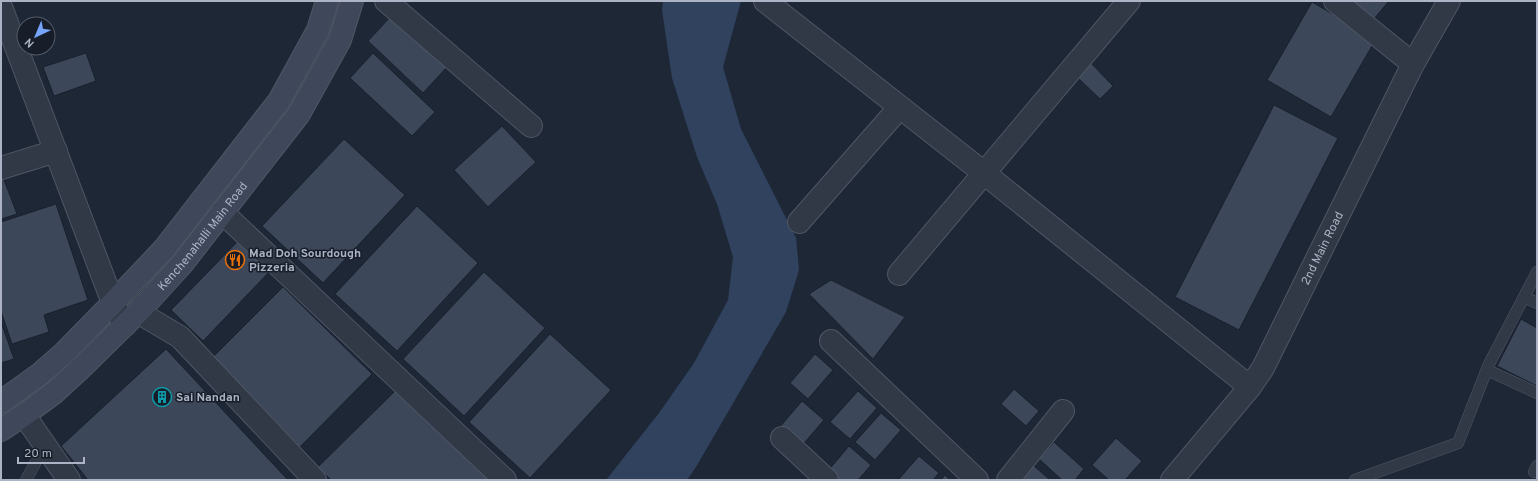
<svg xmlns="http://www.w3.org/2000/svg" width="1538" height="481" viewBox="0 0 1538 481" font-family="Overpass,sans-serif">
<rect width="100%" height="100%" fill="#1e2736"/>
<path fill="#30425e" d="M663,1h78l-18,66 18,62 55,109 3,32 -13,42 -90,155 -9,13h-81l53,-67 35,-50 34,-63 5,-43 -16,-53 -20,-47 -25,-79 -10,-68z"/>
<path fill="#3c4759" stroke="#19202d" d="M1350,1h39l-16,19z
M1312,2l64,37 -45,78 -64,-37z
M393,14l55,52 -25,27 -55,-52z
M86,53l10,28 -42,15 -11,-29z
M373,53l62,59 -23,24 -62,-58z
M1091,63l22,23 -13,13 -23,-22z
M1274,105l64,33 -99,192 -64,-33z
M502,126l34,36 -48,45 -34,-37z
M344,139l61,56 -82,88 -61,-57z
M1,172l16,42 -16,5z
M56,204l32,96 -44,15 5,17 -37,12 -11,-33v-89z
M417,206l61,57 -81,88 -62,-57z
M241,238l32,30 -70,73 -32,-31z
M484,272l61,56 -81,88 -61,-57z
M831,280l74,37 -32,42 -64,-65z
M283,287l89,87 -75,76 -89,-88z
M1521,319l16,9v58l-40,-20z
M1,322l13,37 -13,4z
M550,334l61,56 -81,88 -61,-56z
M166,349l122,131h-200l-27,-34z
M815,354l18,16 -25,29 -18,-16z
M400,386l99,94h-168l-13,-13z
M1014,389l25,22 -13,15 -25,-22z
M858,391l19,17 -27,31 -20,-17z
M802,401l22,19 -25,29 -21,-20z
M881,413l20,17 -26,30 -20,-18z
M1116,438l26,23 -17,19h-16l-17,-15z
M1054,442l30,27 -9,11h-13l-23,-21z
M849,446l22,19 -13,15h-22l-9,-8z
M919,456l20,17 -6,7h-35z
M1033,465l17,15h-30z
M945,475l5,5h-9z"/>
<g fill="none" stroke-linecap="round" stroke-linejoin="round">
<g stroke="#4f5665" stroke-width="12">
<path id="lane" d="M1524,297l13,6
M1487,370l50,23
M1534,472l3,-6
M26,480l19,-35
M1355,480l103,-37 31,-79 48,-92"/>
</g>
<g stroke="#4f5665" stroke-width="24">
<g id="street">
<path d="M386,1l145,125"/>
<path d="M765,1l219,172 266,214"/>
<path d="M1335,1l78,63"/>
<path d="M1,7l112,296 12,22"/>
<path d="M1,168l55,-17"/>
<path d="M222,212l283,268"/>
<path d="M799,222l101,-115"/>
<path d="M899,274l230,-273"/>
<path d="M140,310l8,8 32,19 135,143"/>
<path d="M831,341l146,139"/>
<path d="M24,415l45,65"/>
<path d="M782,438l45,42"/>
<path d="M1008,480l55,-69"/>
<path id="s1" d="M1172,480l78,-93 13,-19 150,-304 36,-63"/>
</g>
</g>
<g stroke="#4f5665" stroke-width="24">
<g id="secondary">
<path d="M1,402l39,-28 24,-21 49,-50 51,-54 115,-148 39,-71 9,-29"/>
<path id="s2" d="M1,430l27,-18 27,-20 24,-22 63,-62 40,-44 117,-150 41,-74 12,-39"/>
</g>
</g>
<use href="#lane" stroke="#313946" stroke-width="11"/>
<use href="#street" stroke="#313946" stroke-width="22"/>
<use href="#secondary" stroke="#3f485a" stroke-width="22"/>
</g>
<defs>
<g id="restaurant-ring" transform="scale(1)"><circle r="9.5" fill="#171e2a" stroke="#e8710a" stroke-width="1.5"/><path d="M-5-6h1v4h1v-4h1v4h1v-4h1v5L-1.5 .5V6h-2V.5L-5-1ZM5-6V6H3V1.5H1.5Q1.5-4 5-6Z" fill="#e8710a"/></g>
<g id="building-ring" transform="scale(1)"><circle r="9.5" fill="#171e2a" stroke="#0f9aa8" stroke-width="1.5"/><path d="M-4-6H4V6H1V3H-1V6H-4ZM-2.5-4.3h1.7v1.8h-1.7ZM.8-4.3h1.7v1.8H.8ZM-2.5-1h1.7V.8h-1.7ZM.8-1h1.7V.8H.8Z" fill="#0f9aa8"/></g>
</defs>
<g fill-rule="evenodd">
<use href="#restaurant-ring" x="235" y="260"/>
<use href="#building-ring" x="162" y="397"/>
</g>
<g text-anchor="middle" stroke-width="3" stroke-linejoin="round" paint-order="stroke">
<g font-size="12" fill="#abb3c4" stroke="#171e2a">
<text dy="4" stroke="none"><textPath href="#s2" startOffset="281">Kenchenahalli Main Road</textPath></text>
<text dy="4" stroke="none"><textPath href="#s1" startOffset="278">2nd Main Road</textPath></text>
</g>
<g font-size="12" font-weight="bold" fill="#abb3c4" stroke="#171e2a" text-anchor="start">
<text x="249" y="257">Mad Doh Sourdough<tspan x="249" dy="14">Pizzeria</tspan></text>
<text x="176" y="401">Sai Nandan</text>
</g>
</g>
<rect width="1538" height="481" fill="none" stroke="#abb3c4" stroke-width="4"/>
<g transform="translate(36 36) rotate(224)"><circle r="19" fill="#171e2a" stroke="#525a68"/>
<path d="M0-3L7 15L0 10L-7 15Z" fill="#78a5fc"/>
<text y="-6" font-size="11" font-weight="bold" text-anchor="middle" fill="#abb3c4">N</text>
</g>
<path d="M18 457v6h66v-6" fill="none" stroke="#abb3c4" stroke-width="2"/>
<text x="24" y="457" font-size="12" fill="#abb3c4" stroke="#171e2a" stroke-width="3" paint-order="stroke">20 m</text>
</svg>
